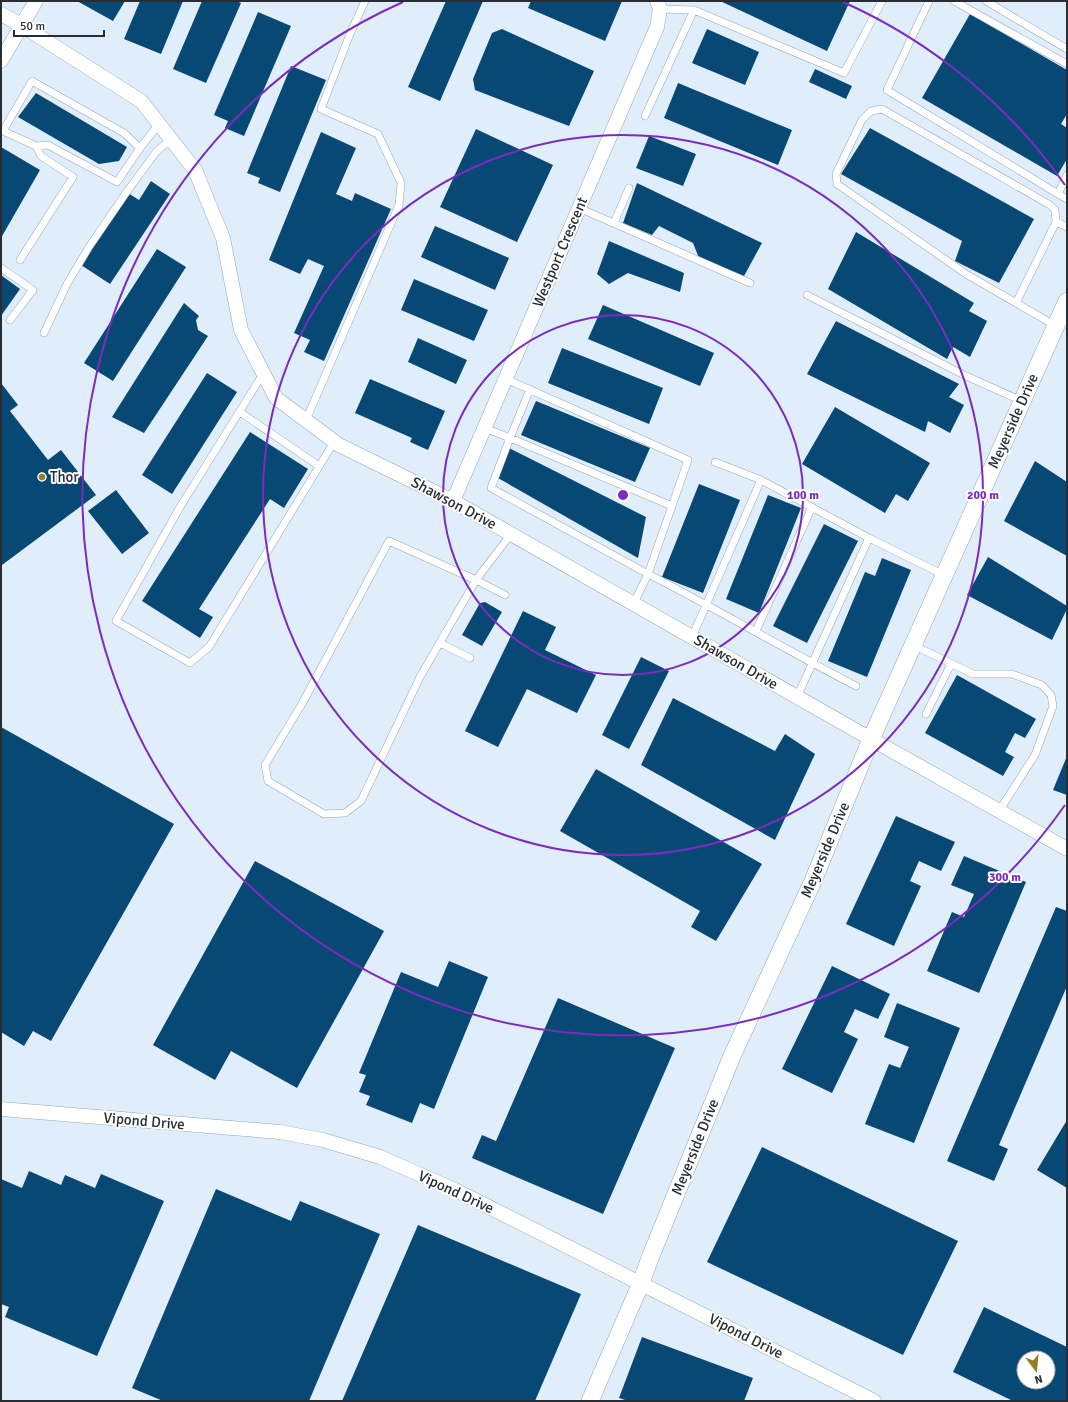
<svg xmlns="http://www.w3.org/2000/svg" width="1068" height="1402" viewBox="0 0 1068 1402" font-family="Signika,sans-serif">
<rect width="100%" height="100%" fill="#e0eefb"/>
<path fill="#074974" fill-rule="evenodd" d="M77,1h48l-12,20z
M140,1h43l-22,53 -37,-15z
M202,1h34l5,2 -35,80 -33,-14z
M446,1h37l-43,100 -32,-14z
M531,1h91l-17,40 -77,-33z
M720,1h130l-23,50z
M258,12l33,14 -47,110 -19,-8 3,-7 -14,-6z
M970,14l97,56v44l-6,10 6,4v31l-10,17 -135,-78z
M502,29l92,42 -25,55 -94,-36 -2,-11 19,-46z
M707,29l52,23 -14,33 -53,-22z
M291,66l35,14 -46,112 -22,-9 2,-5 -13,-5z
M815,69l37,17 -6,13 -37,-17z
M678,83l114,47 -14,35 -114,-47z
M36,93l91,54 -8,14 -20,3 -81,-47z
M870,128l164,91 -35,64 -44,-22 7,-20 -121,-67z
M476,129l77,36 -36,77 -77,-35z
M321,132l35,16 -20,46 16,7 3,-8 36,16 -67,152 -20,-9 6,-12 -16,-7 30,-67 -16,-7 -8,15 -31,-14z
M649,136l47,18 -13,32 -47,-18z
M1,147l39,23 -39,68z
M151,181l19,13 -60,90 -29,-19 47,-72 11,7z
M637,183l125,60 -18,33 -45,-18 -6,-15 -34,-17 -7,9 -29,-12z
M435,226l74,32 -14,32 -74,-33z
M856,232l118,71 -5,8 18,10 -17,36 -17,-10 -6,12 -119,-70z
M609,241l75,32 -4,19 -52,-19 -19,11 -12,-10z
M157,249l29,18 -73,114 -29,-18z
M1,275l19,14 -19,27z
M414,279l74,31 -14,31 -73,-31z
M184,303l15,13 -3,4 2,10 10,6 -64,97 -32,-16z
M603,305l111,48 -14,33 -112,-47z
M836,321l123,63 -10,13 15,8 -14,28 -22,-12 -3,11 -118,-58z
M418,338l49,22 -11,24 -48,-22z
M562,348l101,40 -14,36 -101,-41z
M207,373l30,19 -65,102 -30,-19z
M370,379l75,32 -17,39 -18,-8 2,-4 -57,-25z
M1,383l17,22 -8,6 38,49 13,-10 35,45 -94,70 -1,-1z
M536,401l114,47 -15,34 -114,-47z
M835,407l95,56 -22,38 -12,-7 -11,19 -83,-49z
M250,432l58,37 -24,39 -14,-9 -71,110 14,8 -13,21 -58,-37z
M509,448l137,69 -8,41 -140,-80z
M1035,461l32,21v74l-63,-35z
M699,484l41,16 -37,93 -41,-16z
M116,490l33,43 -27,21 -34,-43z
M768,495l33,13 -42,105 -33,-14z
M824,524l34,17 -51,102 -34,-17z
M988,557l79,49v3l-15,31 -85,-45z
M882,558l29,12 -44,107 -39,-16 37,-89 10,4z
M485,602l17,10 -20,34 -20,-11 18,-32z
M523,611l33,16 -11,23 51,25 -19,38 -50,-24 -29,58 -33,-16z
M641,657l28,14 -40,78 -27,-14z
M957,675l79,44 -11,19 -10,-5 -10,19 9,5 -11,19 -78,-43z
M673,698l102,53 10,-17 30,20 -40,86 -134,-75z
M1,727l173,97 -123,217 -18,-10 -9,15 -23,-14z
M1067,756v39l-14,-5z
M596,769l166,95 -46,77 -25,-14 9,-16 -140,-80z
M896,816l59,26 -14,29 -22,-10 -9,20 11,5 -27,60 -48,-22z
M964,856l62,26 -47,111 -52,-22 25,-59 12,5 10,-23 -23,-9z
M255,861l129,70 -87,157 -66,-37 -16,29 -62,-35z
M1056,907l11,4v75l-68,159 9,4 -14,32 -47,-20z
M449,961l39,16 -54,132 -14,-6 -8,20 -46,-18 4,-9 -11,-4 7,-17 -7,-2 42,-101 37,15z
M832,966l58,28 -12,25 -23,-10 -11,23 14,7 -26,54 -50,-24z
M558,998l117,50 -72,166 -131,-56 10,-23 14,6z
M897,1003l63,25 -46,115 -49,-19 24,-60 11,4 9,-21 -25,-10z
M1067,1120v68l-30,-18z
M762,1147l196,94 -55,114 -196,-93z
M29,1171l32,14 4,-10 30,13 6,-14 63,27 -67,155 -92,-39 4,-10 -8,-3v-125l21,9z
M216,1189l75,32 9,-20 80,33 -71,167h-146l-31,-13z
M418,1225l163,69 -46,107h-193z
M984,1307l83,40v54h-54l-60,-29zM1024,1358h24v24h-24z
M642,1337l111,41 -9,23h-116l-9,-3z"/>
<g fill="none" stroke-linecap="round" stroke-linejoin="round">
<g stroke="#98a5b1" stroke-width="8">
<path id="service" d="M929,1l-42,89 171,104 9,-19
M954,1l113,63
M986,1l81,48
M660,9l34,1 150,63 38,-72
M645,116l49,-106
M1,130l35,16 12,-1 69,37 23,-34 19,-24
M3,131l29,-50 92,52 16,15
M1058,194l9,5
M579,208l171,75
M614,223l15,-35
M20,260l53,-83 -32,-21 -5,-10
M1,268l32,22 -23,30
M807,295l159,81 56,25
M1016,303l40,-81
M1056,326l-90,-52 -129,-90 -1,-10 26,-54 9,-9 11,-2 168,96 5,5 1,12 11,5
M44,333l23,-49 22,-37 37,-54 30,-41 15,-13
M263,374l-83,133 -64,114 74,42 19,-16 125,-205
M506,379l182,81 -16,46
M240,412l79,54
M306,420l93,-215 2,-22 -23,-49 -57,-25 29,-75 15,-33
M485,428l25,10 162,68 -24,68 -157,-86 19,-50 20,-49
M715,462l46,18
M869,538l75,37
M505,595l-29,-15 -87,-39 -86,161 -38,63 3,16 56,33 21,-1 16,-12 59,-124 56,-97 35,-46
M634,603l14,-29c71,36 138,76 208,112
M756,631l56,-124
M692,637l69,-157 108,58 -72,159
M440,643l30,15
M913,645l60,29h39l30,11 9,10 2,11 -18,49 -36,56
M926,714l25,-50"/>
</g>
<g stroke="#98a5b1" stroke-width="15">
<path id="minor" d="M1,14l20,11 120,76 54,69 28,68 18,92 35,68 63,47 114,56 418,238 196,110
M1,61l35,-60
M453,501l204,-474 3,-18 -3,-8
M1,1109l279,23 43,8 57,17 75,33 419,211"/>
</g>
<g stroke="#98a5b1" stroke-width="18">
<path id="tertiary" d="M590,1401l51,-118 9,-25 82,-202 81,-175 58,-142 196,-438"/>
</g>
<use href="#service" stroke="#fff" stroke-width="7"/>
<use href="#minor" stroke="#fff" stroke-width="14"/>
<use href="#tertiary" stroke="#fff" stroke-width="17"/>
</g>
<g fill="none" stroke="#7b2cbf" stroke-width="2">
<circle cx="623" cy="495" r="180"/>
<circle cx="623" cy="495" r="360"/>
<path d="M1065 805A540 540 0 1 1 403 2M843 2A540 540 0 0 1 1065 185"/>
</g>
<circle fill="#937c23" stroke="#fff" stroke-width="1.5" cx="42" cy="477" r="4"/>
<g text-anchor="middle" stroke-width="4" stroke-linejoin="round" paint-order="stroke">
<g font-size="15" fill="#272d32" stroke="#fff">
<text transform="translate(560 252) rotate(-67)" y="5">Westport Crescent</text>
<text transform="translate(1013 421) rotate(-66)" y="5">Meyerside Drive</text>
<text transform="translate(454 503) rotate(28)" y="5">Shawson Drive</text>
<text transform="translate(736 662) rotate(30)" y="5">Shawson Drive</text>
<text transform="translate(825 850) rotate(-67)" y="5">Meyerside Drive</text>
<text transform="translate(144 1121) rotate(5)" y="5">Vipond Drive</text>
<text transform="translate(695 1147) rotate(-68)" y="5">Meyerside Drive</text>
<text transform="translate(456 1192) rotate(25)" y="5">Vipond Drive</text>
<text transform="translate(746 1336) rotate(27)" y="5">Vipond Drive</text>
</g>
<g font-size="15" fill="#272d32" stroke="#fff" text-anchor="start">
<text x="50" y="482">Thor</text>
</g>
</g>
<circle cx="623" cy="495" r="6" fill="#7b2cbf" stroke="#fff" stroke-width="2"/>
<g font-size="12" text-anchor="middle" font-weight="bold" fill="#7b2cbf" stroke="#fff" stroke-width="4" stroke-linejoin="round" paint-order="stroke">
<text x="803" y="499">100 m</text>
<text x="983" y="499">200 m</text>
<text x="1005" y="881">300 m</text>
</g>
<rect width="1068" height="1402" fill="none" stroke="#272d32" stroke-width="4"/>
<g transform="translate(1036 1370) rotate(164)"><circle r="19" fill="#ffffff" stroke="#a9abad"/>
<path d="M0-3L7 15L0 10L-7 15Z" fill="#937c23"/>
<text y="-6" font-size="11" font-weight="bold" text-anchor="middle" fill="#272d32">N</text>
</g>
<path d="M14 30v6h90v-6" fill="none" stroke="#272d32" stroke-width="2"/>
<text x="20" y="30" font-size="12" fill="#272d32" stroke="#ffffff" stroke-width="3" paint-order="stroke">50 m</text>
</svg>
